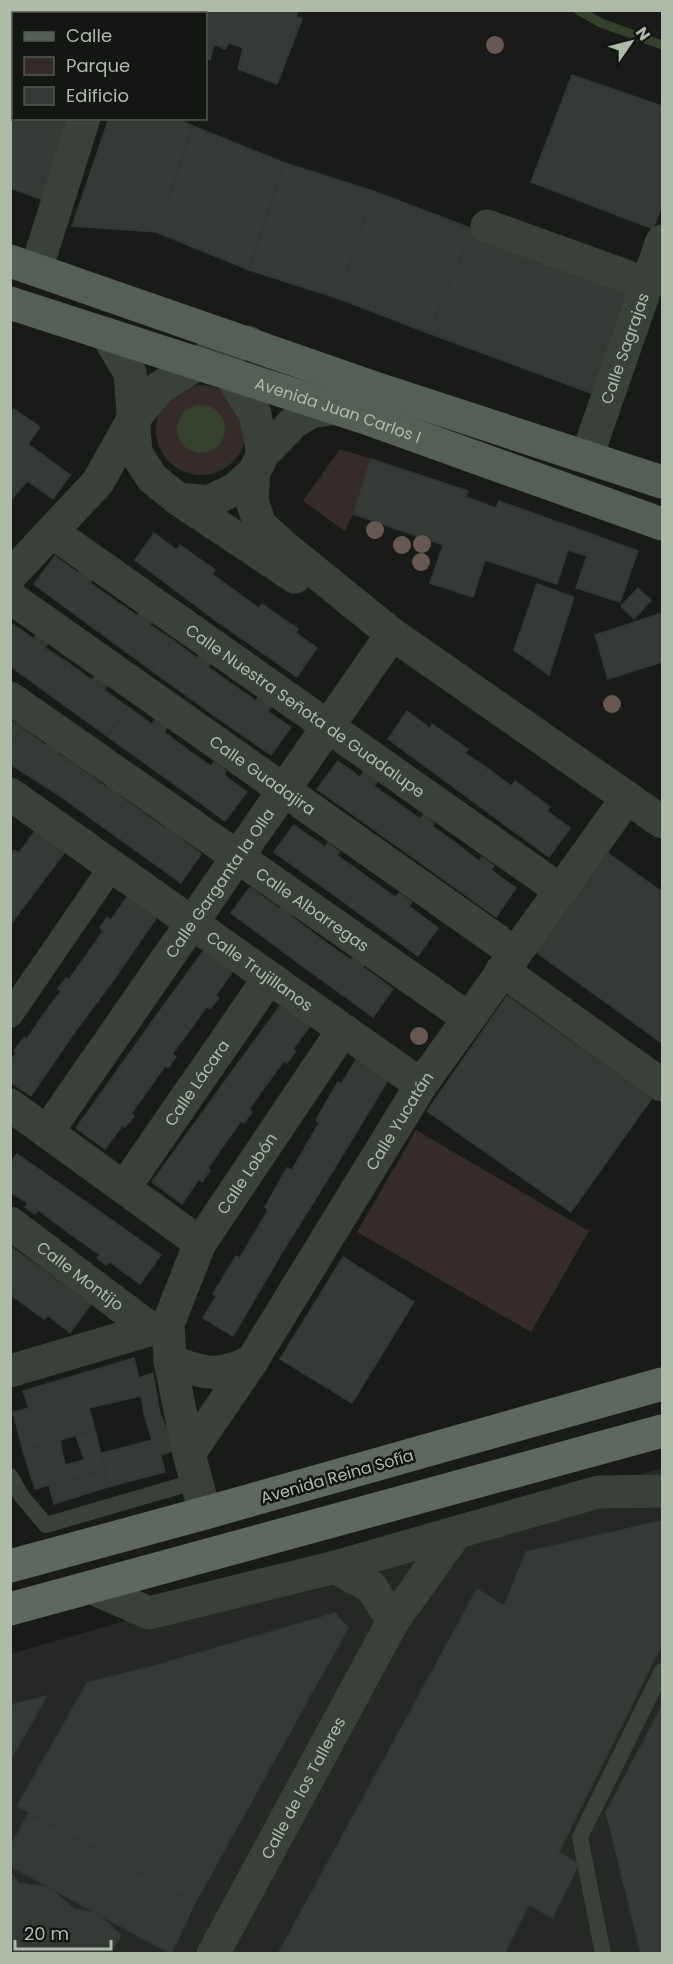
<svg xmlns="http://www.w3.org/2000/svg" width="673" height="1964" viewBox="0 0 673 1964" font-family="Poppins,sans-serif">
<rect width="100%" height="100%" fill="#191b19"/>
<path fill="#252825" d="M662,1468v485h-651l-1,-299z"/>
<path fill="#342c29" d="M156 430a45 45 0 1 1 90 0a45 45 0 1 1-90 0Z
M340,449l31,10 -18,55 -8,17 -42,-30z
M416,1130l173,101 -58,101 -174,-100z"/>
<path fill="#35402e" d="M177 429a24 24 0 1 1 48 0a24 24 0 1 1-48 0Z"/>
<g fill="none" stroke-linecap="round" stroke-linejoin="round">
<path stroke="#35402e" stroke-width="9" d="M578,10l23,13 61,22"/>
</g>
<path fill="#363a36" stroke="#333734" stroke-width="1.5" d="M24,10h39l1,2 -41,2z
M64,10h47l-8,4h-40z
M178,10h120l-2,7 6,2 -25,65 -39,-15 5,-21 -14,-5 -4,6 -11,-5 -4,16 -4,-2v-44h-29z
M10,52l4,1v65h61l-29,83 -36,-13z
M572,75l90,31v99l-9,24 -122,-47z
M112,118h63l18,8 -37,106 -84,-6 36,-105z
M193,126l92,37 -36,107 -93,-38z
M285,163l88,28 -36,107 -88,-28z
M373,191l100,38 -45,104 -91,-35z
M473,229l161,57 -38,109 -168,-62z
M14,409l26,18 -12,17 42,31 -17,24 -26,-18 -15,18 -2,-2v-83z
M371,459l97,32 -2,6 30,11 3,-7 95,34 -7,21 -19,-6 -11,34 -72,-24 -12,37 -43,-14 13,-38 -90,-31z
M154,533l23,17 3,-5 35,25 -3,4 23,17 -20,29 -80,-60z
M594,535l44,16 -18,51 -44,-14z
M55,556l23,17 3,-4 13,9 -4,5 23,16 -21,28 -58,-43z
M537,584l37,13 -25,78 -35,-25z
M638,588l13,12 -17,19 -13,-13z
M235,591l24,17 3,-4 36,25 -2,4 21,15 -20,29 -82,-57z
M113,599l25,17 2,-4 12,9 -2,4 23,15 -22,30 -59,-43z
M662,613v49l-54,17 -13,-44z
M10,622l24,17 2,-4 12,8 -3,5 22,14 -21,30 -36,-26z
M173,640l24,18 3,-4 11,9 -3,4 24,17 -20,30 -61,-44z
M67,662l25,18 3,-4 13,9 -4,5 24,17 -21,29 -61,-44z
M232,684l24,17 3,-5 13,10 -4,6 23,15 -20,28 -59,-41z
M128,707l24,17 4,-5 11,9 -3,4 24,18 -21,29 -60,-43z
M407,711l23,17 2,-4 36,25 -3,4 22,15 -20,29 -79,-58z
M10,720l13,8 -13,17z
M23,728l23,17 3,-5 13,7 -4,6 25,17 -20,28 -53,-34v-19z
M188,750l23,16 3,-4 12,9 -2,4 23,17 -22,29 -58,-42z
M338,761l22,16 4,-5 13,10 -3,4 24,17 -21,29 -60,-43z
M487,768l24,18 4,-5 35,26 -3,4 23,17 -21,29 -82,-60z
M83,770l23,17 4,-5 13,10 -3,4 22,16 -21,28 -58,-42z
M398,803l22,16 4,-5 10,9 -2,3 25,18 -21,30 -59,-42z
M142,812l23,16 3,-4 14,9 -3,4 22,17 -20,29 -60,-43z
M294,825l31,22 3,-4 12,9 -3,3 29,21 -21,27 -71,-51z
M35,831l30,21 -55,73v-69l4,-6 5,3z
M457,844l22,17 3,-4 12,9 -3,4 25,18 -20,29 -60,-43z
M608,853l54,39v151l-126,-91z
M366,876l29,21 4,-4 13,9 -3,4 29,22 -20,28 -73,-53z
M250,887l30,22 3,-5 11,9 -2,4 28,21 -19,27 -70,-52z
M127,897l30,20 -42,61 -30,-21 18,-26 -3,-3 7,-11 4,3z
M320,938l31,22 3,-5 12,8 -3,4 30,22 -20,28 -72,-52z
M204,950l29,21 -17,24 3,3 -9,11 -3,-3 -17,24 -29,-21z
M85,957l30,21 -43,58 -29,-21 18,-24 -3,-2 8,-11 3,1z
M507,996l145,102 -81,114 -144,-101z
M280,1006l30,20 -17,23 3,2 -9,12 -3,-2 -17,23 -29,-21z
M161,1009l29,21 -18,24 4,3 -8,11 -3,-2 -17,24 -30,-21z
M43,1015l29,21 -41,60 -21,-14v-21l7,-9 -3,-1 10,-14 3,2z
M356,1060l32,20 -52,86 -31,-19 14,-24 -3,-3 22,-38 3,2z
M238,1063l29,21 -18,25 3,3 -8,11 -3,-2 -17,24 -30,-21z
M118,1069l30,21 -17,24 3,2 -9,11 -3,-1 -17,23 -29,-21z
M194,1124l30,21 -16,23 2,2 -8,12 -3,-3 -17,25 -30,-22z
M305,1147l31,19 -53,85 -29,-17 14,-24 -3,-3 22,-39 5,2z
M17,1154l72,50 -20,29 -31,-23 -3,4 -10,-7 3,-4 -18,-11v-29z
M89,1204l72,51 -21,29 -30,-22 -4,3 -9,-7 3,-3 -31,-22z
M254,1234l29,17 -50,85 -30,-18 13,-22 -3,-2 23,-38 4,2z
M10,1246l81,58 -21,29 -22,-17 -4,3 -33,-24 2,-4 -3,-2z
M343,1257l71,45 -62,101 -72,-44z
M134,1358l5,20 14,-5 7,40 -15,5 -4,-22 -52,12 6,22 -72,21 -10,-39 16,-4 -6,-17z
M160,1413l15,37 -14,5 4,17 -57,15 -6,-34 50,-13 -7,-22z
M95,1430l10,40 -70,19 -12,-38 37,-11 5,25 19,-5 -8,-24z
M105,1470l3,17 -54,17 -5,-19z
M660,1521l2,2v121l-103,208 -30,52 -25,50h-226l199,-365 27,17 22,-54z
M335,1613l13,15 -48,86 -63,-39 -15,23 -61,-34z
M161,1664l61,34 15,-23 63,39 -105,189 -178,-97 70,-123z
M47,1696l-37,64v-55z
M662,1706v248h-21l-35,-142z
M29,1813l166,90 -24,51 -161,-88v-20z
M559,1852l20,12 -27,54 -23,-14z
M10,1872l9,11 31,5 24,21 23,4 24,22 -11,19h-100z"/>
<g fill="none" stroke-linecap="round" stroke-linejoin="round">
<path stroke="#3a403a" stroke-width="16" d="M10,1476l13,22 23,27 151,-44
M603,1954l-23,-117 82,-166"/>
<path stroke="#3a403a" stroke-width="26" d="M10,1015l102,-149"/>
<g stroke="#3a403a" stroke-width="33">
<path d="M118,14l1,-4"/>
<path d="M10,47l4,1"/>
<path d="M487,226l161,58"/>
<path d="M36,270l48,-152"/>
<path d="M107,334l23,39 6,80 16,25 26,21 31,3 26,-13 19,-17 9,-18 31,-32 17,-10 26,-4"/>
<path d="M217,361l13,13 25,40 8,40"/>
<path id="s1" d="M587,456l75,-215"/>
<path d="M254,472l-2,29 8,24 27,24 105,85 270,188"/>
<path d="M178,499l117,78"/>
<path id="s2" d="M52,532l508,358"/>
<path d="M10,576l88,-94 34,-61 27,-33 52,-33 37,-13"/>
<path id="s3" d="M10,597l505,356"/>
<path id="s4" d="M10,698l458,320"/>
<path id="s5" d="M10,794l411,291"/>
<path d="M502,970l160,115"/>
<path d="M10,1105l190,138"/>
<path id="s6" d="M47,1132l345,-498"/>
<path id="s7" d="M124,1188l145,-210"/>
<path id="s8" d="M10,1223l141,106"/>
<path d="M170,1361c34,13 49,17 82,0"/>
<path d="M10,1371l156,-46"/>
<path id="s9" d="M189,1454l63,-93 169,-276 206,-287"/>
<path id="s10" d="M205,1513l-16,-59 -19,-93 -2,-37 32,-81 143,-213"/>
<path d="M335,1567l36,20 22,34"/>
<path d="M90,1587l59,26 186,-46 263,-75 64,-1"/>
<path id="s11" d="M213,1954l180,-333 63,-88"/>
</g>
<g stroke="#565f56" stroke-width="33">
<path d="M10,261l365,127 287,94"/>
<path id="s12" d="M10,303l353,114 299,107"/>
</g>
<path stroke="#5e685e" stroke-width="33" d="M10,1566l195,-53 457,-129
M10,1609l652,-178"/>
</g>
<g fill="#675853">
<circle cx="495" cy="45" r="9"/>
<circle cx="375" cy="530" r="9"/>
<circle cx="422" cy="544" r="9"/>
<circle cx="402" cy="545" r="9"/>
<circle cx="421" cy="562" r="9"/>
<circle cx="612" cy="704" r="9"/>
<circle cx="419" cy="1036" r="9"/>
</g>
<g text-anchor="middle" stroke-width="5" stroke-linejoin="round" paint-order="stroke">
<g font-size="16" fill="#aebbab" stroke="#141614">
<text dy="6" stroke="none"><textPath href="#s1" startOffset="114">Calle Sagrajas</textPath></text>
<text dy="6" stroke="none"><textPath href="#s12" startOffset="345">Avenida Juan Carlos I</textPath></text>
<text dy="6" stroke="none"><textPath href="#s2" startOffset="310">Calle Nuestra Señota de Guadalupe</textPath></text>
<text dy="6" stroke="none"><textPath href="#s3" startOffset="309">Calle Guadajira</textPath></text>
<text dy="6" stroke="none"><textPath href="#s6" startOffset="303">Calle Garganta la Olla</textPath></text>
<text dy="6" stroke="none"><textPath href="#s4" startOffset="369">Calle Albarregas</textPath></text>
<text dy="6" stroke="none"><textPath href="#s5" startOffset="306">Calle Trujillanos</textPath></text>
<text dy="6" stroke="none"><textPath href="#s7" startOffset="128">Calle Lácara</textPath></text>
<text dy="6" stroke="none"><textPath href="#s9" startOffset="394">Calle Yucatán</textPath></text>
<text dy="6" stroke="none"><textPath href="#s10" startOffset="364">Calle Lobón</textPath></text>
<text dy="6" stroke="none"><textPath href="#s8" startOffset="88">Calle Montijo</textPath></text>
<text transform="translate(337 1476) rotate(-16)" y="6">Avenida Reina Sofía</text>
<text dy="6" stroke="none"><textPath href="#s11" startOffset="189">Calle de los Talleres</textPath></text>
</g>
</g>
<rect width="673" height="1964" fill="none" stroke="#aebbab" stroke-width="24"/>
<rect x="12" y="12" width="195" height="108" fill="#141614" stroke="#525850" stroke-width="1.5"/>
<rect x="24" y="32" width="30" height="9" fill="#565f56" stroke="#525850" stroke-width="1.5"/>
<text x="66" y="42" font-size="18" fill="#aebbab">Calle</text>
<rect x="24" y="57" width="30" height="18" fill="#342c29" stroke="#525850" stroke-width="1.5"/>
<text x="66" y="72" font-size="18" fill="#aebbab">Parque</text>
<rect x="24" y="87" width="30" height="18" fill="#363a36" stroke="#525850" stroke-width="1.5"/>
<text x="66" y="102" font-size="18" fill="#aebbab">Edificio</text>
<g transform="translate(631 42) rotate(55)" stroke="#141614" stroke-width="4.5" paint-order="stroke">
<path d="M0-4.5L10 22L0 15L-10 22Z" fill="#aebbab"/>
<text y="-9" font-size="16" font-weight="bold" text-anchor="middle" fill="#aebbab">N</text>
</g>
<path d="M15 1940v9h96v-9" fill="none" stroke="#aebbab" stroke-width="3"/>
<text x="24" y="1940" font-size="18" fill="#aebbab" stroke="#141614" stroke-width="4.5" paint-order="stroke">20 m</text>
</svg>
